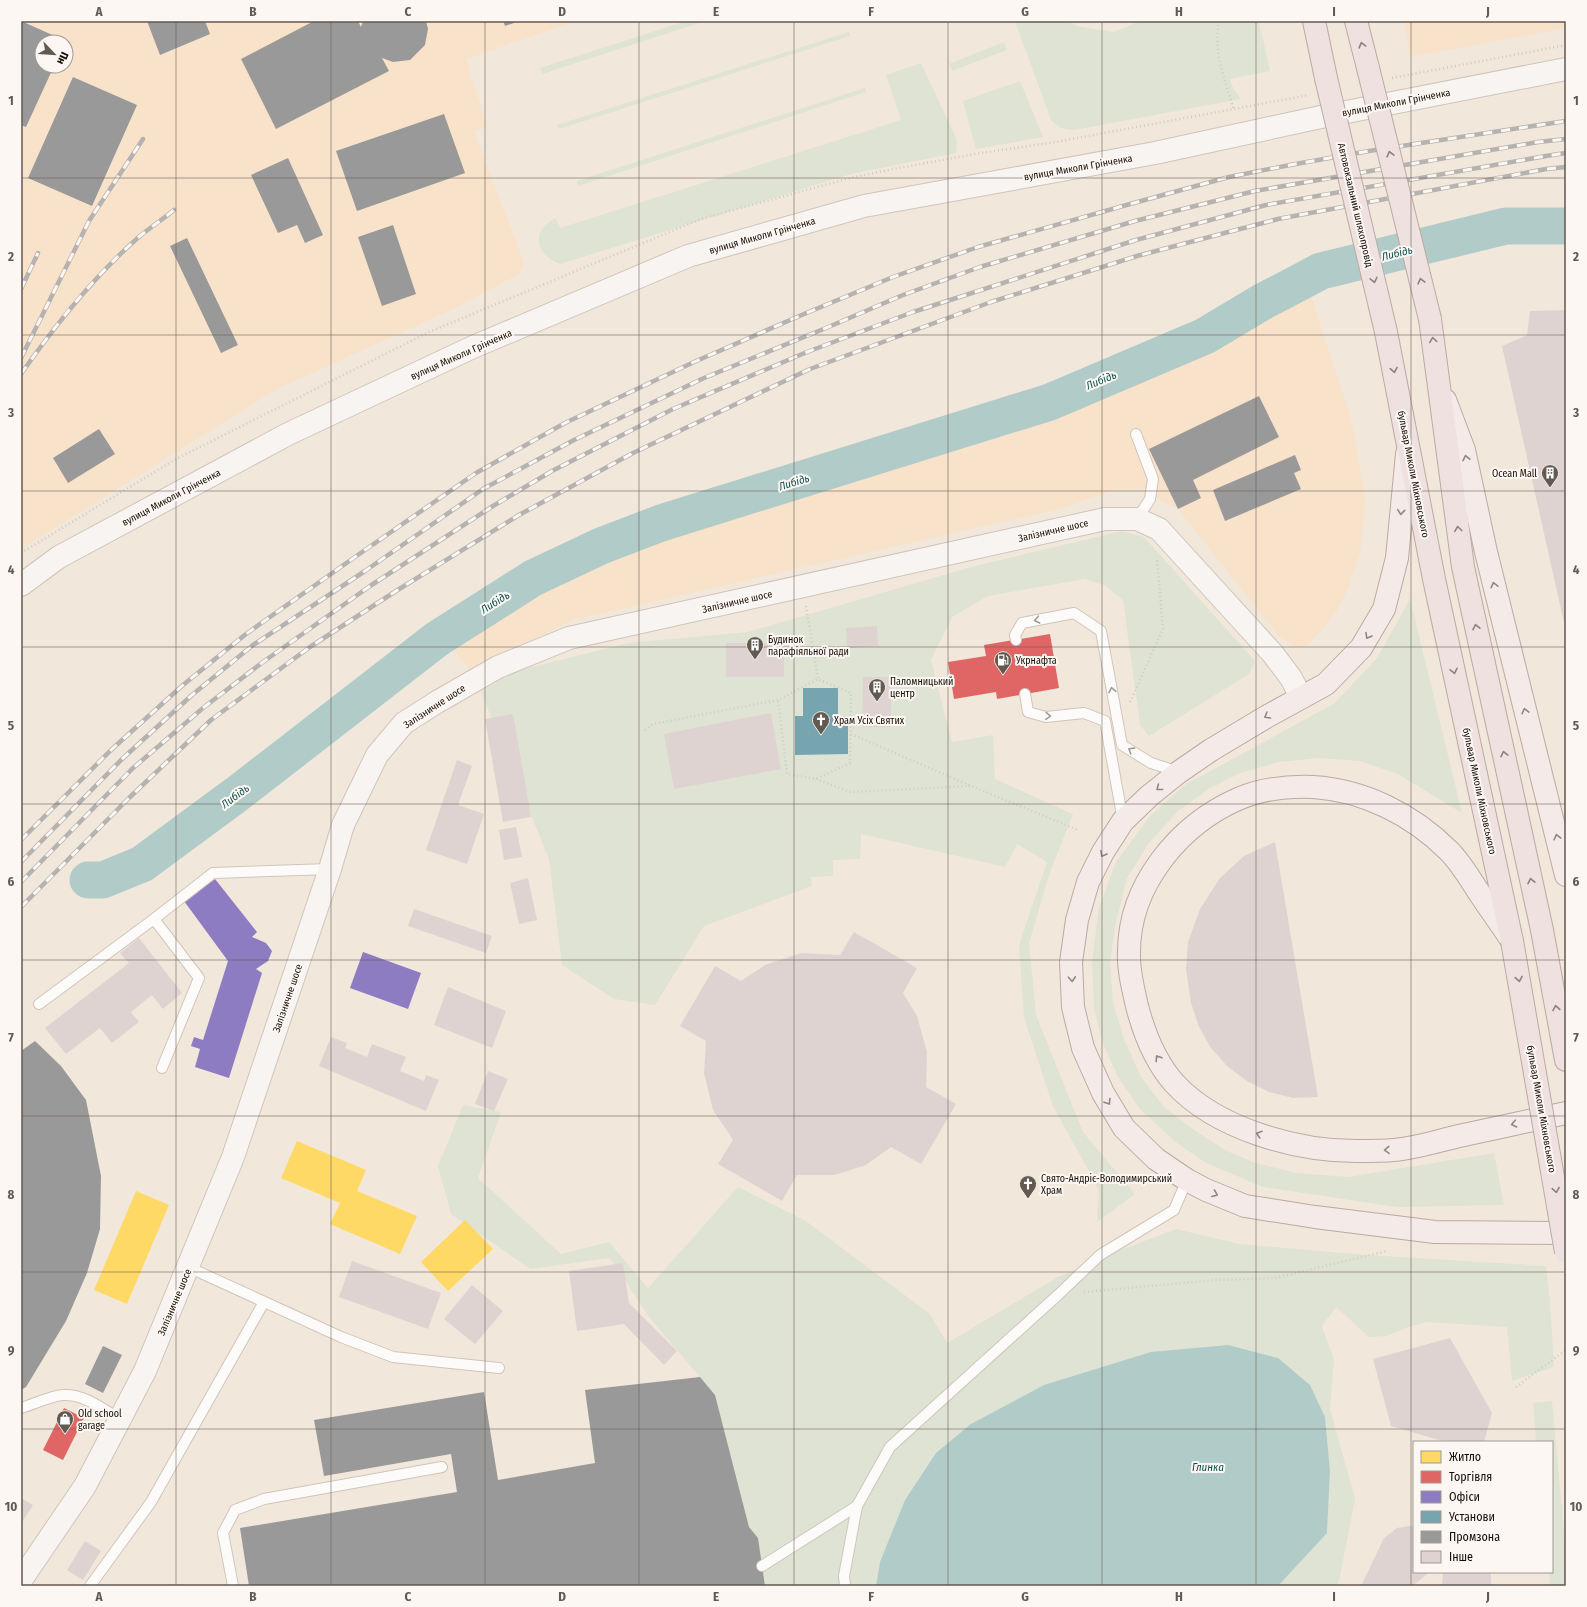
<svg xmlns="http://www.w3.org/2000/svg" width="1587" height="1607" viewBox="0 0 1587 1607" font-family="'Fira Sans Condensed',sans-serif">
<rect width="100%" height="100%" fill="#f2e7db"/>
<path fill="#f8e2ca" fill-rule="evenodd" d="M21,21h556l-111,38 21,67 -13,5 50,132 -5,11 -66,35 -176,80 -256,160zM42,42h24v24h-24z
M1404,21h162v7l-156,29z
M1310,292l42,130 13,76 -4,50 -13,40 -10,21 -12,16 -21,22h-10l-16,-11 -101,-127 -40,-20 -24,1 -51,18 -490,112 -103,50 -22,-27 85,-57 73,-37 32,-11 428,-136z"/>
<path fill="#dfe3d3" d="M686,21h19l-163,53 -2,-6z
M1015,21h52l10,5 37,6 26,-11h119l11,50 -40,8 2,7 9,13 -167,31c-10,0 -16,-3 -23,-10z
M849,32l1,4 -291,93 -2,-4z
M1004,42l3,8 -55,21 -3,-7z
M921,63l36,77 -1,13 -105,21 -291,90c-25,-9 -30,-34 -4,-46l4,10 341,-108 -15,-45z
M1020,81l23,56 -67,12 -13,-48z
M865,88l1,4 -288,94 -1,-5z
M1122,531l22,6 111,124 -6,13 -100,62 -9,-11 -17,-125 -19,-15 -19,-6 -97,17 -36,21 -21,43 21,82 41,-7 2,44 78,35 -23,58 -21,71 7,72 47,117 52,62 -38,28 2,-32 -46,-84 -29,-88 -5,-73 28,-83 -30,-18 -12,23 -144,-33 -1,25 -27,1v16l-22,1 1,9 -108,40 -49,79 -41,-6 -52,-34 -13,-106 -68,-167 32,-20 115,-29 120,-11 223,-65z
M1410,599l52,214 -64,-39 -38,-13 -41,-3 -40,4 -39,11 -33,17 -29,21 -29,32 -22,35 -11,44 -6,39 3,42 11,36 17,38 23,30 30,23 31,20 30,13 42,10 51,4 146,-24 10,52 -107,2 -134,-20 -57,-24 -32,-22 -35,-33 -21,-31 -15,-33 -9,-35 -2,-48 7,-54 17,-45 33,-45 36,-32 150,-82 42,-45z
M463,1105l38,7 -23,66 83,76 48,-12 39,46 90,-101 68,34 124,93 17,29 111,-66 52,-23 66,-25 63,15 129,11 178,11 4,35 4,66 -42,14 -5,-54 -80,-5 -16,4 -24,10 -18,1 -33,-30 -14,19 12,34 -4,49 25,90 -16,82 -3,5h-58l49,-53 3,-62 -5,-54 -15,-32 -430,177 -4,24h-111l-7,-48 -9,-11 -34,-132 -66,-78 -39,-59 -80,11 -79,-55 -13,-48z
M1552,1401l14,152v33h-16l-1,-14h3v-130h-16l-3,-39z"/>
<path fill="#b1ccc8" d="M1228,1345l50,13 32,27 15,32 5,54 -3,62 -49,53h-402l4,-24 25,-62 31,-47 35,-29 73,-39 107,-33z"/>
<path fill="#ffd966" d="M297,1141l69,29 -9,21 60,25 -17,38 -70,-30 10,-21 -59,-25z
M136,1191l33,14 -42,99 -33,-14z
M465,1220l28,29 -45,42 -27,-29z"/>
<path fill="#e06666" d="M1050,634l9,54 -62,11 -1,-7 -42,7 -6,-37 38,-6 -2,-11z
M64,1408l20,10 -21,42 -20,-10z"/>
<path fill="#8e7cc3" d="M215,879l42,53 -5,5 14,6 6,8 -4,10 -12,8 6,4 -33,105 -34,-11 5,-18 -9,-3 3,-9 9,3 25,-79 -44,-60z
M363,952l58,21 -13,36 -58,-21z"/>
<path fill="#76a5af" d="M803,688h35v28h10v38l-53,1v-39h8z"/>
<path fill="#999" d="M21,21l45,20 -1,1h-23v24h12l-28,61 -5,-2z
M147,21h58l5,13 -50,21z
M314,21h44l3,6 2,-6h63l2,8 -3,16 -15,15 -17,2 -11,-4 7,13 -113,58 -35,-70z
M503,21h17l-15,5z
M73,77l64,28 -45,101 -64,-28z
M444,114l21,59 -108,38 -21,-60z
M288,158l35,77 -18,8 -8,-18 -19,8 -27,-58z
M393,225l23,69 -34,12 -24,-69z
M187,238l51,107 -17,8 -51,-107z
M1259,396l20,41 -86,43 8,18 -23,11 -29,-60z
M99,429l16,25 -47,29 -15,-25z
M1295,455l6,15 -7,3 7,16 -76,32 -12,-31z
M35,1041l26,25 25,34 15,76 -1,53 -13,44 -21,48 -40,66 -5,3v-339z
M103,1346l19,9 -19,38 -18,-9z
M700,1377l15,18 34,132 9,11 7,48h-516l-9,-58 217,-36 -6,-38 -127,22 -10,-56 170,-28 14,88 97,-17 -10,-73z"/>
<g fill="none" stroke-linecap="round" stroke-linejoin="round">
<path stroke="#b1ccc8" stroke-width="37" d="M88,880h15l39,-16 95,-70 200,-155 96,-61 68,-32 60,-23 389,-121 155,-66 57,-34 59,-31 185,-45h60"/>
</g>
<path fill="#dfd3d1" d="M1566,310v317h-1l-63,-281 25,-11 3,-24z
M877,626l1,20 -31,2 -1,-20z
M726,643h58v34h-58z
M863,677h28v50h-29z
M771,713l10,56 -107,20 -10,-55z
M513,714l18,103 -28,5 -18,-103z
M457,760l15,6 -14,39 26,9 -17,50 -41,-14z
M516,827l6,30 -18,3 -5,-30z
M1275,842l43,255 -25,1 -24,-6 -22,-11 -19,-14 -17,-19 -12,-21 -8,-24 -5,-34 2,-27 12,-33 20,-31 24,-22z
M528,878l9,42 -18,4 -9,-41z
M414,909l78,27 -6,17 -78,-27z
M854,932l63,36 -14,25 14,23 10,36 -1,35 30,17 -35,60 -30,-17 -25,18 -32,10h-37l-15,26 -64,-37 15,-24 -20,-30 -9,-37 2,-32 -26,-15 35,-60 26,15 24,-16 36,-12 39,2z
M139,938l43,55 -19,16 -11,-14 -21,17 8,10 -27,21 -12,-15 -34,26 -21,-26 84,-65 -9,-10z
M448,987l58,24 -14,37 -58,-23z
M331,1037l16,6 -2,5 22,9 5,-13 34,13 -6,14 24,10 2,-6 13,5 -13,31 -107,-45z
M488,1071l20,8 -14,32 -19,-7z
M352,1261l89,32 -13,36 -89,-32z
M623,1263l6,40 48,48 -13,14 -40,-41 -47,7 -8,-60z
M472,1285l31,26 -28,33 -31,-25z
M1450,1338l42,75 -8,29h-38l-55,-16 -18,-67z
M21,1498l12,7 -12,19z
M1414,1525v47h16l-18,14h-51l23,-48 13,-10z
M85,1541l16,10 -18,29 -16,-10z
M1443,1572h48v14h-49z"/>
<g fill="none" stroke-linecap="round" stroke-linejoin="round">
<g stroke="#cfc5bb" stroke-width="12">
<path id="lane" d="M1136,434l17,45 -3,20 -13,20
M1016,640l-1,-5 7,-12 52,-10 27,18 21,114 29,18 28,9
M1025,694l3,18 18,5 38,-4 21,8 18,100
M39,1004l115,-85
M162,1068l37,-90 -45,-59 59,-46 117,-4
M188,1267l153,70 52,20 106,11
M21,1408c11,-3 32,-13 42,-13 22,-1 39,14 57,24
M762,1566l95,-60
M90,1586l61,-84 113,-200
M233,1586l-10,-53 12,-23 29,-11 178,-32
M845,1586l-1,-10 13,-70 33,-59 169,-153 41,-39 74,-45 13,-30"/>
</g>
<g stroke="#cfc5bb" stroke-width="24">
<path id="secondary" d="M21,585l38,-28 229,-123 185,-87 215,-91 176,-50 291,-53 166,-36 245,-48
M21,1580l64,-94 60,-115 88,-214 97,-288 13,-44 34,-70 27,-32 33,-21 61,-35 71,-29 536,-119h32l22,10 114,125 18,24 10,19"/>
</g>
<g stroke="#bba9a3" stroke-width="24">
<path id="primary" d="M1445,400l19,50 22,102 80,323
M1407,454l-10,104 -13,51 -23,39 -35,36 -60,33 -55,33 -32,22 -30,24 -26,25 -20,31 -15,30 -11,38 -6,42 2,45 10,41 20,45 21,35 32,31 31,21 19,10 39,16 70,11 120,15 131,1
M1512,941c-11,-17 -23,-33 -34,-50 -9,-14 -18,-29 -29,-40 -36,-36 -85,-61 -136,-64 -25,-1 -52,2 -75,12 -59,26 -109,86 -109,153 -1,18 4,36 8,54 7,27 19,57 38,78 42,45 121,67 181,67 13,0 26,0 38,-1 22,-2 44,-9 65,-14 36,-8 71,-15 107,-23"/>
</g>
<g stroke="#bba9a3" stroke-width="24">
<path id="highway" d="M1314,21l12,57
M1356,21l12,47
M1430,319l33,248 79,363 24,130
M1386,332l48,247 78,362"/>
</g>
<path stroke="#cfccc8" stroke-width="2.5" stroke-dasharray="1 3" stroke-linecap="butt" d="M1103,21v3
M1219,21c-6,31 6,60 15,89
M1392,78l174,-33
M21,553l155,-94 253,-127 272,-113 149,-41 43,-9 82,-15 81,-12 253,-47
M806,606l12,73
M1130,702l33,-73 -6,-71
M645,730l8,-6 125,-24 40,-21 33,14 -1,70 -34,16 -29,-5 -9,-74
M851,734l120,52 107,44
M816,779l34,13 120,-6
M1084,1292l132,-12 59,-2 112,-27
M1516,1387l50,-37"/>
<use href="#lane" stroke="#fdfbfa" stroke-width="10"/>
<use href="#secondary" stroke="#f8f4f2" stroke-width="22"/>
<use href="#primary" stroke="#f4ebe9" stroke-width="22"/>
<use href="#highway" stroke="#eee1df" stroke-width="22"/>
<g stroke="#b5b2b0" stroke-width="4.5">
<path id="rail" d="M21,289l17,-36
M21,358l68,-137 54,-82
M21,374c35,-50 73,-98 119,-138 11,-9 23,-17 34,-26
M21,840l90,-90 72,-65 63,-51 109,-77 121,-84 89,-50 129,-61 110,-48 89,-37 85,-30 152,-43 99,-27 61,-12 79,-14 197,-30
M21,862l100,-102 71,-65 61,-50 112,-74 118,-82 91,-49 130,-62 122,-50 77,-33 77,-28 155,-46 120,-30 283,-49 28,-3
M21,882l111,-113 71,-61 60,-46 107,-76 123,-80 59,-35 121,-62 134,-57 106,-40 223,-72 130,-35 280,-49 20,-3
M21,907l108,-109 82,-78 99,-73 86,-56 123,-76 114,-62 177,-84 181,-67 146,-46 141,-37 268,-50 20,-2"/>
</g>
<use href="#rail" stroke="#fcf7f2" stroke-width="3" stroke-dasharray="9" stroke-linecap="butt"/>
<g stroke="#bba9a3" stroke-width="24" stroke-linecap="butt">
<path id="highway-bridge" d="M1368,68l62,251
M1326,78l60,254
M1512,941l54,311"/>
</g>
<use href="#highway-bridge" stroke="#eee1df" stroke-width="22"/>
</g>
<defs><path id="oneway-chevron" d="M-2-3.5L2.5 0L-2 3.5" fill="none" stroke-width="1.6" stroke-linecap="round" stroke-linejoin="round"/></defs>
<g stroke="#8c827d">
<use href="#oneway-chevron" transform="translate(1362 45) rotate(-105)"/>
<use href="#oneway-chevron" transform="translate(1390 154) rotate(-104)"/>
<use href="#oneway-chevron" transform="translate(1374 280) rotate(77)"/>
<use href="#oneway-chevron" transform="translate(1421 281) rotate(-104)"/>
<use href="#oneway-chevron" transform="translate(1433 340) rotate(-98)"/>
<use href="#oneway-chevron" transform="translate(1394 370) rotate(79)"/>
<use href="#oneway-chevron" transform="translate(1458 529) rotate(-97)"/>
<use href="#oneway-chevron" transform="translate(1476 627) rotate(-102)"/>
<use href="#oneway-chevron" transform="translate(1454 671) rotate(78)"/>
<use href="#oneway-chevron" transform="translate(1504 754) rotate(-102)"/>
<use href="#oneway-chevron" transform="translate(1531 881) rotate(-102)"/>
<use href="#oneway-chevron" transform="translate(1519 979) rotate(80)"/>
<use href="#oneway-chevron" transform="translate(1556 1008) rotate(-100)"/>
<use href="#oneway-chevron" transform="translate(1556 1190) rotate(81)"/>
</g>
<g stroke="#908782">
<use href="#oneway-chevron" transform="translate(1466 458) rotate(-102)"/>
<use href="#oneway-chevron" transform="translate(1401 512) rotate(96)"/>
<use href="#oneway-chevron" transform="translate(1494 585) rotate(-104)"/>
<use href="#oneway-chevron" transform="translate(1368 636) rotate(120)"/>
<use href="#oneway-chevron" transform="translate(1525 711) rotate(-104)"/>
<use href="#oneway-chevron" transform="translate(1267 716) rotate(150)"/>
<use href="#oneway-chevron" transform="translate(1159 788) rotate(142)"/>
<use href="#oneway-chevron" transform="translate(1557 837) rotate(-104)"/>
<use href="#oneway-chevron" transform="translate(1103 854) rotate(119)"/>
<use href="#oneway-chevron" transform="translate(1072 979) rotate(87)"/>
<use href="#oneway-chevron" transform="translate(1158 1058) rotate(-123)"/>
<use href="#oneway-chevron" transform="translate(1108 1102) rotate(58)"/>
<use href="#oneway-chevron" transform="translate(1514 1124) rotate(168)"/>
<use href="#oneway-chevron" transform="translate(1259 1134) rotate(-161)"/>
<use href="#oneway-chevron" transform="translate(1387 1150) rotate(178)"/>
<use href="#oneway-chevron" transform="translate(1215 1194) rotate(21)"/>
</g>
<g stroke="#a09c98">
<use href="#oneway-chevron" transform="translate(1037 620) rotate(169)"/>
<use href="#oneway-chevron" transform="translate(1112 690) rotate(-101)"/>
<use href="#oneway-chevron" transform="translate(1048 716) rotate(2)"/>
<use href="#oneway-chevron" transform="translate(1131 750) rotate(-148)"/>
</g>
<path fill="none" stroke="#625950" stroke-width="1" stroke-opacity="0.55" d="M176,21v1565M331,21v1565M485,21v1565M639,21v1565M794,21v1565M948,21v1565M1102,21v1565M1256,21v1565M1411,21v1565M21,178h1545M21,335h1545M21,491h1545M21,647h1545M21,804h1545M21,960h1545M21,1116h1545M21,1272h1545M21,1429h1545"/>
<defs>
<g id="building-pin" transform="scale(0.9)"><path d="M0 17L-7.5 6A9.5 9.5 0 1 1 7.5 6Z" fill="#625950" stroke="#fcf7f2"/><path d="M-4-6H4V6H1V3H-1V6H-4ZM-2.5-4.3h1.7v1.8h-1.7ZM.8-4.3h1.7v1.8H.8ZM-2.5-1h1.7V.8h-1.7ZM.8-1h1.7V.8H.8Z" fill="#fff"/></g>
<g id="fuel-pin" transform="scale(0.9)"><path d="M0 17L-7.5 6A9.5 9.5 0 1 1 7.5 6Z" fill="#625950" stroke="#fcf7f2"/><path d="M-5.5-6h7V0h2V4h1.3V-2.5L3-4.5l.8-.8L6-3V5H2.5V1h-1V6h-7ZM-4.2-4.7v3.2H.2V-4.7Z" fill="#fff"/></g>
<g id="church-pin" transform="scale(0.9)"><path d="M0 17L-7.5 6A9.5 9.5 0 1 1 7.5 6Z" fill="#625950" stroke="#fcf7f2"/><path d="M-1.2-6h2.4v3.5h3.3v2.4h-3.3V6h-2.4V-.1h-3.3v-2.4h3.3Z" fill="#fff"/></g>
<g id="shop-pin" transform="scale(0.9)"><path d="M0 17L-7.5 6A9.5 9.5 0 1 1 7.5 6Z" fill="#625950" stroke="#fcf7f2"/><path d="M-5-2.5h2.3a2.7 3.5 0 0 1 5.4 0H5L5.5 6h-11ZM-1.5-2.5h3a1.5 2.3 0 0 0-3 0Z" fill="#fff"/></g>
</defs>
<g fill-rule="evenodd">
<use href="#building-pin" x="1550" y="473"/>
<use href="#building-pin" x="755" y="645"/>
<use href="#fuel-pin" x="1003" y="660"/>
<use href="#building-pin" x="877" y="687"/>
<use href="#church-pin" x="821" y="720"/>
<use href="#church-pin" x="1028" y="1184"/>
<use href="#shop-pin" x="65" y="1419"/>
</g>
<g text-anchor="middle" stroke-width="4" stroke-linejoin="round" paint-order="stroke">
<g font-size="10" fill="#150d05" stroke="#fcf7f2">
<text transform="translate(1396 102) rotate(-11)" y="4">вулиця Миколи Грінченка</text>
<text transform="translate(1078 167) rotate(-10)" y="4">вулиця Миколи Грінченка</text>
<text transform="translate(1356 205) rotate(77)" y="4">Автовокзальний шляхопровід</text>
<text transform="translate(762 235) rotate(-16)" y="4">вулиця Миколи Грінченка</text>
<text transform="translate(461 354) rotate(-24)" y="4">вулиця Миколи Грінченка</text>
<text transform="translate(1414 474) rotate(79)" y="4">бульвар Миколи Міхновського</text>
<text transform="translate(171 497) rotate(-28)" y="4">вулиця Миколи Грінченка</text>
<text transform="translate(1053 530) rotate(-13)" y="4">Залізничне шосе</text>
<text transform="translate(737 601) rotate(-13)" y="4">Залізничне шосе</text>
<text transform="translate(434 706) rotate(-33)" y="4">Залізничне шосе</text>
<text transform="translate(1480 791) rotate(78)" y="4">бульвар Миколи Міхновського</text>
<text transform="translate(287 998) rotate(-71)" y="4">Залізничне шосе</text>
<text transform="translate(1542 1109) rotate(80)" y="4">бульвар Миколи Міхновського</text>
<text transform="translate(174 1302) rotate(-67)" y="4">Залізничне шосе</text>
</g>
<g font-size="10" fill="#150d05" stroke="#fcf7f2" text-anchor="start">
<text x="1537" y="477" text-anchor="end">Ocean Mall</text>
<text x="768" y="643">Будинок<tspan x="768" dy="12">парафіяльної ради</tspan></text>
<text x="1016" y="664">Укрнафта</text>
<text x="890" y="685">Паломницький<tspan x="890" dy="12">центр</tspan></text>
<text x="834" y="724">Храм Усіх Святих</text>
<text x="1041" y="1182">Свято-Андріє-Володимирський<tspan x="1041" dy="12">Храм</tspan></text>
<text x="78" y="1417">Old school<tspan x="78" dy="12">garage</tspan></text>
</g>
<g font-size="11" font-style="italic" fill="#104f50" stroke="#fcf7f2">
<text transform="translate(1397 253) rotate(-14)" y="4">Либідь</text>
<text transform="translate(1101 380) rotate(-23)" y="4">Либідь</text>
<text transform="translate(794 482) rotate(-17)" y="4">Либідь</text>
<text transform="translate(495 602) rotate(-32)" y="4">Либідь</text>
<text transform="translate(235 796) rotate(-37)" y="4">Либідь</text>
<text x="1208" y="1471">Глинка</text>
</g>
</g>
<rect width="1587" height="1607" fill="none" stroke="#fcf7f2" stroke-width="44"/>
<rect x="1413" y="1441" width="140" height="132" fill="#fcf7f2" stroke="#a09993"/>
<rect x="1421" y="1451" width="20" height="12" fill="#ffd966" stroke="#a09993"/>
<text x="1449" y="1461" font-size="12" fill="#150d05">Житло</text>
<rect x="1421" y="1471" width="20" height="12" fill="#e06666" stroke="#a09993"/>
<text x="1449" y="1481" font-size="12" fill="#150d05">Торгівля</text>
<rect x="1421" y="1491" width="20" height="12" fill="#8e7cc3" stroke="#a09993"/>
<text x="1449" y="1501" font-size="12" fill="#150d05">Офіси</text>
<rect x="1421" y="1511" width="20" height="12" fill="#76a5af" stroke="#a09993"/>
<text x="1449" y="1521" font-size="12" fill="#150d05">Установи</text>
<rect x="1421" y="1531" width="20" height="12" fill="#999999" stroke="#a09993"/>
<text x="1449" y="1541" font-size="12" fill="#150d05">Промзона</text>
<rect x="1421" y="1551" width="20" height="12" fill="#dfd3d1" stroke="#a09993"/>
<text x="1449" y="1561" font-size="12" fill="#150d05">Інше</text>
<g transform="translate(54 54) rotate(115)"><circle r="19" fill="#fcf7f2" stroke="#a09993"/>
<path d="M0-3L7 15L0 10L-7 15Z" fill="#625950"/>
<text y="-6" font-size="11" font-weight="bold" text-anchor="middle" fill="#150d05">Пн</text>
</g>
<rect x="22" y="22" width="1543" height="1563" fill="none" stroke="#625950" stroke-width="1.5"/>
<g font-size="13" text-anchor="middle" font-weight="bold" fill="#625950">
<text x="99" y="16">A</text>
<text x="253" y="16">B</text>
<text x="408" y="16">C</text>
<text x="562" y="16">D</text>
<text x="716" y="16">E</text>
<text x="871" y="16">F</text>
<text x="1025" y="16">G</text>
<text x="1179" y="16">H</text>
<text x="1334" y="16">I</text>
<text x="1488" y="16">J</text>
<text x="11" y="105">1</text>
<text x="1576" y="105">1</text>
<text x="11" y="261">2</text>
<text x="1576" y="261">2</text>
<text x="11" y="417">3</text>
<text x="1576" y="417">3</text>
<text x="11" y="574">4</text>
<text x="1576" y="574">4</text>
<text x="11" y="730">5</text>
<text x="1576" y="730">5</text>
<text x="11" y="886">6</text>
<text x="1576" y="886">6</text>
<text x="11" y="1042">7</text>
<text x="1576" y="1042">7</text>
<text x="11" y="1199">8</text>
<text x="1576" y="1199">8</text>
<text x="11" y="1355">9</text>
<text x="1576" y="1355">9</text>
<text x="11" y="1511">10</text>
<text x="1576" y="1511">10</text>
<text x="99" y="1601">A</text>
<text x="253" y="1601">B</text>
<text x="408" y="1601">C</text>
<text x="562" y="1601">D</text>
<text x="716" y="1601">E</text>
<text x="871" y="1601">F</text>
<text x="1025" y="1601">G</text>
<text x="1179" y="1601">H</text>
<text x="1334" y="1601">I</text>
<text x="1488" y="1601">J</text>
</g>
</svg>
